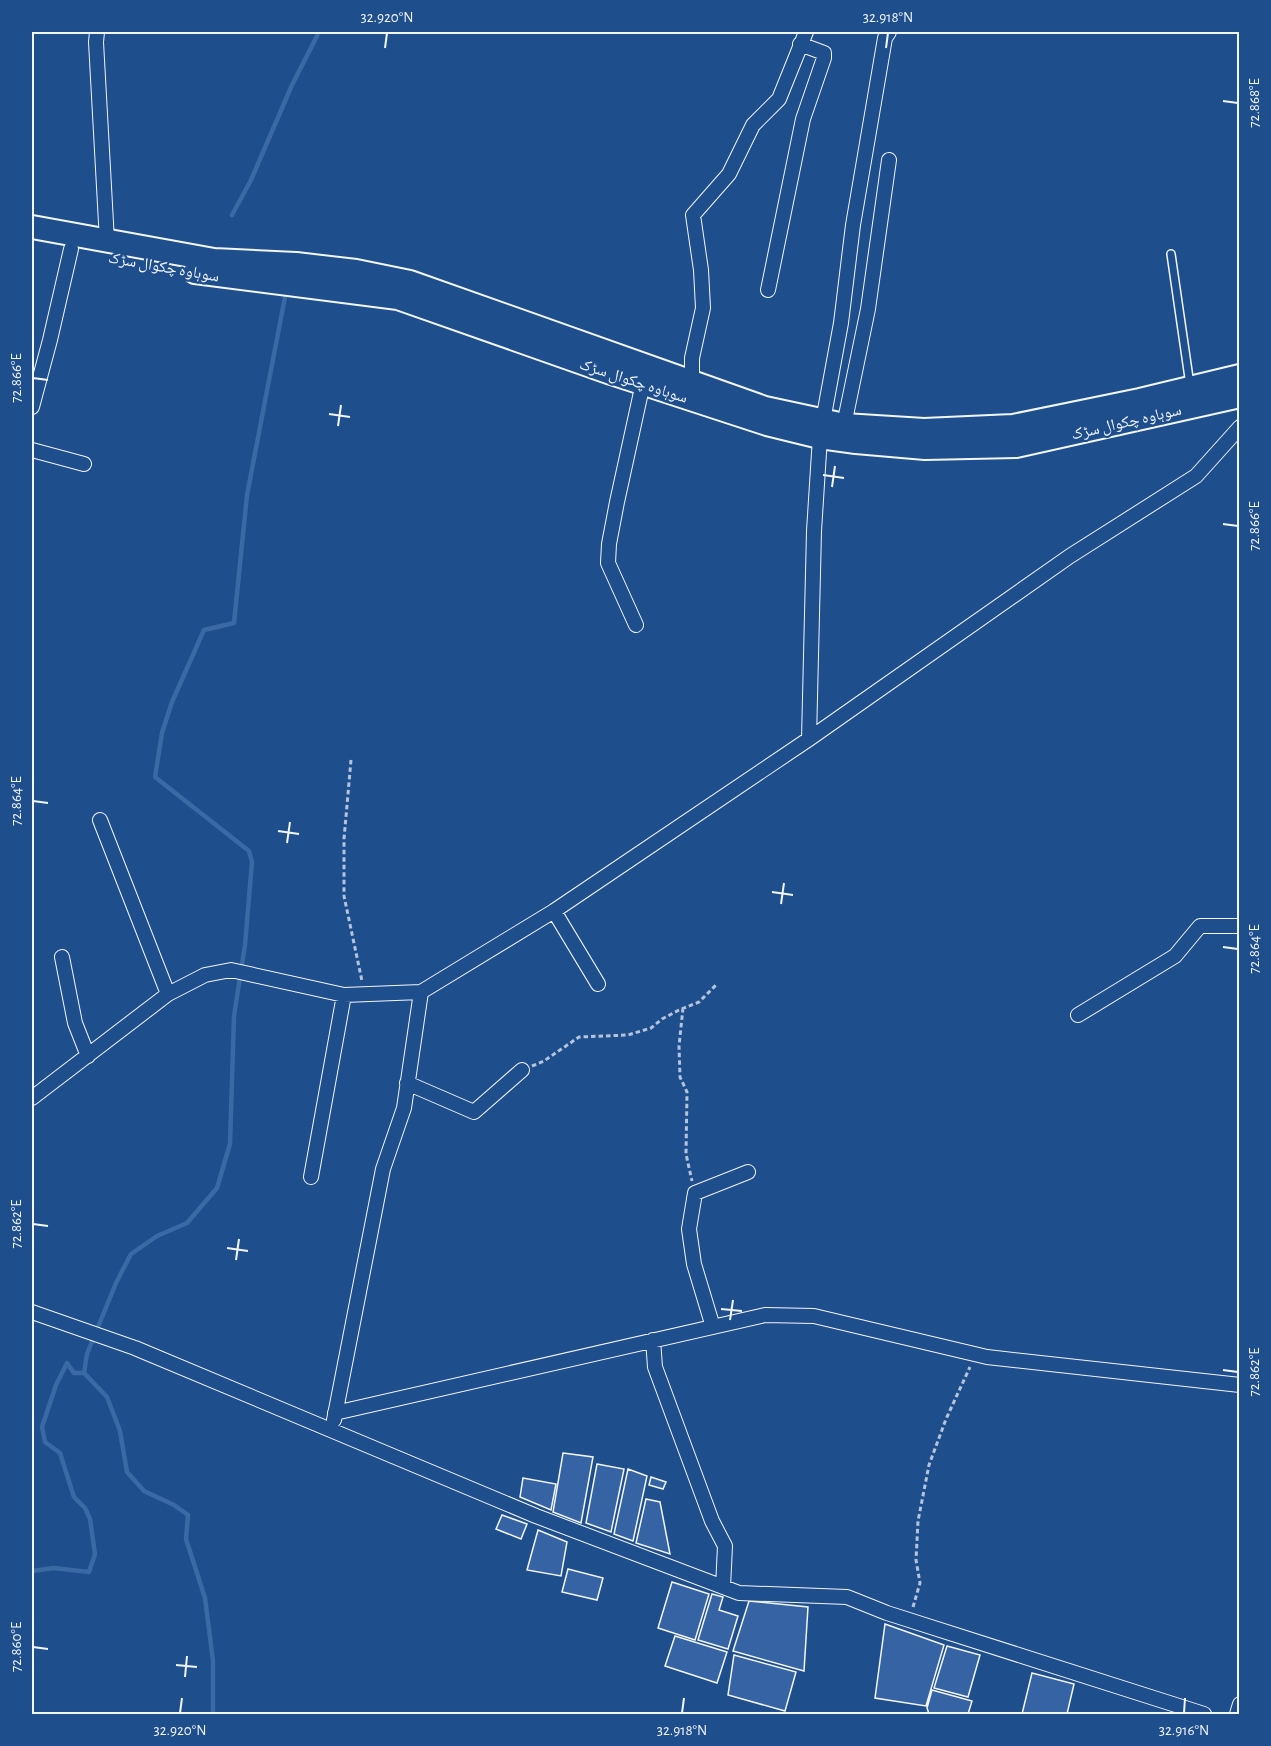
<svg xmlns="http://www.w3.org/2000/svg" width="1271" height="1746" viewBox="0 0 1271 1746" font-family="'Alegreya Sans','Noto Naskh Arabic',sans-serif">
<rect width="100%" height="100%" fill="#1f4e8c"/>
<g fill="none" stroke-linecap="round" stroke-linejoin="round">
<path stroke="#3b69a3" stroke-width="4.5" d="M232,215l19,-35 41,-95 27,-53
M84,1373l23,24 13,34 7,41 17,19 30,14 14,10 -2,24 19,59 8,63v53
M32,1571l22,-3 35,4 6,-18 -5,-35 -5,-11 -11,-11 -14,-44 -15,-11 -3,-15 14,-42 11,-22 7,10h10l3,-19 29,-71 15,-29 26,-18 30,-13 30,-35 13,-44 4,-128 11,-71 7,-83 -3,-11 -94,-74 7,-44 10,-31 32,-72 30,-7 13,-128 38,-198"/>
</g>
<path fill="#3563a3" stroke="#f2f6ff" stroke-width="1.5" d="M563,1453l30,4 -12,66 -28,-11z
M597,1464l27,5 -13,63 -25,-9z
M628,1469l19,7 -14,65 -19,-7z
M651,1477l15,5 -3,7 -14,-4z
M523,1478l33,6 -5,26 -31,-13z
M646,1499l14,3 10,52 -34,-11z
M502,1515l25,9 -6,15 -25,-10z
M538,1530l29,12 -6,34 -34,-6z
M568,1569l35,9 -6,22 -35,-8z
M672,1582l37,12 -14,46 -37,-12z
M712,1594l11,3 -4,13 19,6 -10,33 -30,-9z
M749,1601l59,6 -4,64 -71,-20z
M885,1624l59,21 -18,61 -51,-8z
M675,1636l52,16 -10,31 -52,-17z
M947,1646l33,9 -12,42 -34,-9z
M734,1655l62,17 -11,39 -57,-16z
M1032,1673l42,11 -7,30h-45z
M932,1690l40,11 -4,13h-39l-2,-6z"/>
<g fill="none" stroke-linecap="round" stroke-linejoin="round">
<g stroke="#f2f6ff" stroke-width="10">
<path id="service" d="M1171,254l19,131"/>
</g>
<g stroke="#f2f6ff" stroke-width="16">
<path id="minor" d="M97,32l-1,10 11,199
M768,290l35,-171 21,-61v-5l-24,-9
M692,383v-25l11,-50 -2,-38 -8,-55 36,-41 24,-49 26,-26 27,-67
M32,407l18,-67 21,-91
M844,425l24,-116 21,-149
M32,450l52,14
M636,625l-28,-62 1,-19 8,-42 26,-119
M809,739l5,-208 6,-94 21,-114 12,-98 32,-187 4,-6
M100,820l68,174
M554,911l44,73
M62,957l13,66 13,33
M1078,1015l97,-59 25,-30h40
M407,1083l67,29 48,-42
M32,1098l136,-104 37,-19 26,-5 113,25 77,-3 133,-81 255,-172 261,-183 126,-80 44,-49
M311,1177l33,-182
M32,1312l103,36 401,168 203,77 108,4 40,16 317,101
M713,1327l-19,-63 -5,-35 6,-36 53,-21
M653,1340l2,27 57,154 13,25 -2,41
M335,1413l430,-98 49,1 173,41 253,28
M334,1420l49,-251 21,-61 17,-116
M1237,1714l3,-10"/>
</g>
<g stroke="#f2f6ff" stroke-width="26">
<path id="trunk" d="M32,227l182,33 82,4 60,7 54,11 355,126 79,17 80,5 89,-4 127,-26 100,-24
M195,272l203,26 213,75 156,51 53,13 36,5 69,6 91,-2 224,-50"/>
</g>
<path stroke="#b3c4dc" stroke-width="3" stroke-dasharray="4.5 3" stroke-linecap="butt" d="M351,760l-7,79v57l18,85
M683,1008l-4,38 1,31 7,15 -1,62 6,27
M532,1066l12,-5 35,-24 49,-2 23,-7 11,-9 17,-9 20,-8 18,-18
M913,1607l7,-24 -4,-23 2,-39 11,-56 17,-46 24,-52"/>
<use href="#service" stroke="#1f4e8c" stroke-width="7"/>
<use href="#minor" stroke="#1f4e8c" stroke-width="14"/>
<use href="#trunk" stroke="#1f4e8c" stroke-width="22"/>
</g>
<path fill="none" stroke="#f2f6ff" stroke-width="2" d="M385,48l2,-15M886,48l2,-15M1223,101l15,2M33,378l15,2M329,414l21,3M338,426l3,-21M823,475l21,3M832,487l3,-21M1223,524l15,2M33,801l15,2M278,831l21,3M287,843l3,-21M772,892l21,3M781,904l3,-21M1223,947l15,2M33,1224l15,2M227,1248l21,3M236,1260l3,-21M721,1309l21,2M730,1320l3,-20M1223,1370l15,2M33,1647l15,2M176,1665l21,2M185,1677l2,-21M180,1713l2,-15M682,1713l2,-15M1184,1713l1,-15"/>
<g text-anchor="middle" stroke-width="4.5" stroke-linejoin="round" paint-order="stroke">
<g font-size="16" fill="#f2f6ff" stroke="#1f4e8c">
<text transform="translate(164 266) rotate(10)" y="6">سوہاوہ چکوال سڑک</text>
<text transform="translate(634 380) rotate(18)" y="6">سوہاوہ چکوال سڑک</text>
<text transform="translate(1126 421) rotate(-13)" y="6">سوہاوہ چکوال سڑک</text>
</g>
</g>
<rect width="1271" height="1746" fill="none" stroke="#1f4e8c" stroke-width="66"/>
<rect x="33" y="33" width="1205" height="1680" fill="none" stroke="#f2f6ff" stroke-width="2"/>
<g font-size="15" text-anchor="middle" fill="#f2f6ff">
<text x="387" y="22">32.920°N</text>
<text x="888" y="22">32.918°N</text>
<text transform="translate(1254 103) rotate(-90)" y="5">72.868°E</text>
<text transform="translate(16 378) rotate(-90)" y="5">72.866°E</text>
<text transform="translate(1254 526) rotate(-90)" y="5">72.866°E</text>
<text transform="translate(16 801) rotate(-90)" y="5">72.864°E</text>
<text transform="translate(1254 949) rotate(-90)" y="5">72.864°E</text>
<text transform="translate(16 1224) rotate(-90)" y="5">72.862°E</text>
<text transform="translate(1254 1372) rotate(-90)" y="5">72.862°E</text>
<text transform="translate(16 1647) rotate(-90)" y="5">72.860°E</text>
<text x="180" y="1735">32.920°N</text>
<text x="682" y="1735">32.918°N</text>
<text x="1184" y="1735">32.916°N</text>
</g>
</svg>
